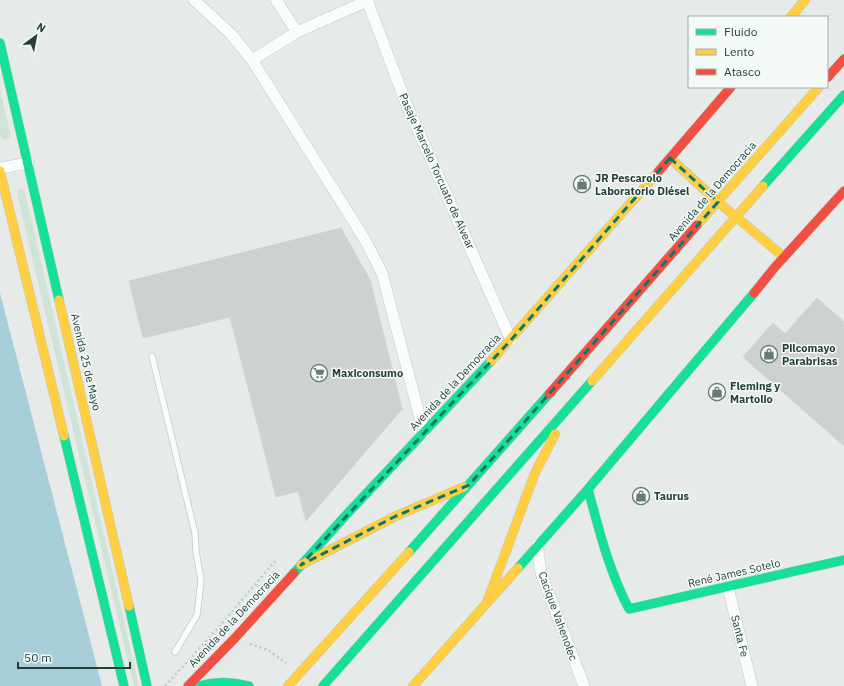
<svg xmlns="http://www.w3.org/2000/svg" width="844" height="686" viewBox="0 0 844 686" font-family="'IBM Plex Sans',sans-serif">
<rect width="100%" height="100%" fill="#e6ebe9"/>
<path fill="#cfe4d7" d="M0,89l11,49 -9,2 -2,-8z
M20,189l3,1 2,2 114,494h-5l-117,-492 1,-3z"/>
<path fill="#a7ced9" d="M0,293l102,393h-102z"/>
<path fill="#cdd2d0" stroke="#cfd4d2" d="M341,228l29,52 32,129 -96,112 -8,-30 -22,6 -46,-180 -87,21 -14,-57z
M817,298l27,24v64l-59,-52z
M773,323l71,63v60l-101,-89z"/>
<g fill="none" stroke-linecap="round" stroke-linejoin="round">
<g stroke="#c3c8c6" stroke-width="7">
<path id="lane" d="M152,356l43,177 1,18 5,30 -4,34 -22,37"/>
</g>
<g stroke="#c3c8c6" stroke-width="12">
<path id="street" d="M194,0l37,34 21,26 112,178 18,35 42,160
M276,0l21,32
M367,0l39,103 105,237
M252,60l45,-28 70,-31
M0,168l28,-5
M537,545l4,28 43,113
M728,587l24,99"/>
</g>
<g stroke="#c1c9c6" stroke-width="10">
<path id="fast" d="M0,43l59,257
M763,186l81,-91
M64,436l60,250
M588,489c11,41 21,82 41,120l215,-49
M409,552l140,-158
M518,568l70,-79 166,-196
M294,573l53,-59 144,-153
M129,606l18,80
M198,686c18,-5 33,-5 51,0
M323,686l269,-305"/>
</g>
<g stroke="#c1c9c6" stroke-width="10">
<path id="slow" d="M791,17l14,-17
M670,158l48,44 66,55
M0,171l64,265
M697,225l122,-138
M59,300l70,306
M491,361l167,-189
M592,381l171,-195
M301,565l95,-49 68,-29
M487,602l48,-129 20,-39
M288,686l121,-134
M413,686l105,-118"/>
</g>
<g stroke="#c1c9c6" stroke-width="10">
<path id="jam" d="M827,78l17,-19
M658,172l73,-85
M754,293l21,-26 69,-76
M549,394l148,-169
M188,686l47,-48 59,-65"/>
</g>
<path stroke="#c2cbc9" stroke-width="2.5" stroke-dasharray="2 3" stroke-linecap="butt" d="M250,644l18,6 18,13
M165,686l54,-59 58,-68"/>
<use href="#lane" stroke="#fbfcfc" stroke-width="5.5"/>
<use href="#street" stroke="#fbfcfc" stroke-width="11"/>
<use href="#fast" stroke="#16e098" stroke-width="9"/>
<use href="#slow" stroke="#ffcf43" stroke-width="9"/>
<use href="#jam" stroke="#f24e42" stroke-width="9"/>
</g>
<path fill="none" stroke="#0f766e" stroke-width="3" stroke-dasharray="8 5" stroke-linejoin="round" d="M670,158l48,44 -249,283 -73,31 -95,49 210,-225z"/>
<defs>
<g id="shop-ring" transform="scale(0.9)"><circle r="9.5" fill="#f4faf7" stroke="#677b77" stroke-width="1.5"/><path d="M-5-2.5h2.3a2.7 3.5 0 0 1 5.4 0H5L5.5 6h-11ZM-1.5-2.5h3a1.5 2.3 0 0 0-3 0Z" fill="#677b77"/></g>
<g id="supermarket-ring" transform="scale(0.9)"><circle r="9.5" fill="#f4faf7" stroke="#677b77" stroke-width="1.5"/><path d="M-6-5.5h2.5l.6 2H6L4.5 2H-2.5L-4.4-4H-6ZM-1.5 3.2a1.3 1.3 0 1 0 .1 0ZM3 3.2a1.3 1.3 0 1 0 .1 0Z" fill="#677b77"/></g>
</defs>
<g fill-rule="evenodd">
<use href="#shop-ring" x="582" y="184"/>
<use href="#shop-ring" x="769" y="354"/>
<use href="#supermarket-ring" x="319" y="373"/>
<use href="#shop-ring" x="717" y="392"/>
<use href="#shop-ring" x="641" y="496"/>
</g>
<g text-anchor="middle" stroke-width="3" stroke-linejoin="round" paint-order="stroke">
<g font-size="11" fill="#233f3a" stroke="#f4faf7">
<text transform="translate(437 171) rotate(66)" y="4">Pasaje Marcelo Torcuato de Alvear</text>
<text transform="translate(712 191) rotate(-49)" y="4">Avenida de la Democracia</text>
<text transform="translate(86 362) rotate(77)" y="4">Avenida 25 de Mayo</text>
<text transform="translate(455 382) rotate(-47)" y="4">Avenida de la Democracia</text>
<text transform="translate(734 573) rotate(-13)" y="4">René James Sotelo</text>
<text transform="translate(558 616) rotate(70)" y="4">Cacique Vahenolec</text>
<text transform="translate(234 619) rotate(-47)" y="4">Avenida de la Democracia</text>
<text transform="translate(740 636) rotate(76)" y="4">Santa Fe</text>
</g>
<g font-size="11" font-weight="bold" fill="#233f3a" stroke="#f4faf7" text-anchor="start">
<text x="595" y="182">JR Pescarolo<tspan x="595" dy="13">Laboratorio Diésel</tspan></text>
<text x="782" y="352">Pilcomayo<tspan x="782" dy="13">Parabrisas</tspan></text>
<text x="332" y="377">Maxiconsumo</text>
<text x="730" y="390">Fleming y<tspan x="730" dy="13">Martolio</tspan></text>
<text x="654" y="500">Taurus</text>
</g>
</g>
<rect x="688" y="16" width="140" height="72" fill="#f4faf7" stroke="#a0afab"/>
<rect x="696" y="29" width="20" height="6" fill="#16e098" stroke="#a0afab"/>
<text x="724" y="36" font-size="12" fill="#233f3a">Fluido</text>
<rect x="696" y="49" width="20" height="6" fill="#ffcf43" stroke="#a0afab"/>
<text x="724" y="56" font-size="12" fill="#233f3a">Lento</text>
<rect x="696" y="69" width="20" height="6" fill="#f24e42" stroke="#a0afab"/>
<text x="724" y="76" font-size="12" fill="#233f3a">Atasco</text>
<g transform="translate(36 36) rotate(32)" stroke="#f4faf7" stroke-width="3" paint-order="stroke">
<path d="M0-3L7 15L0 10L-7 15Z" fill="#233f3a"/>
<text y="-6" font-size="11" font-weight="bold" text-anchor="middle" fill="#233f3a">N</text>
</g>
<path d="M18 662v6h112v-6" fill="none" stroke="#233f3a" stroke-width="2"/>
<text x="24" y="662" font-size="12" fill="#233f3a" stroke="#f4faf7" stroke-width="3" paint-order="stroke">50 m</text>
</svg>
